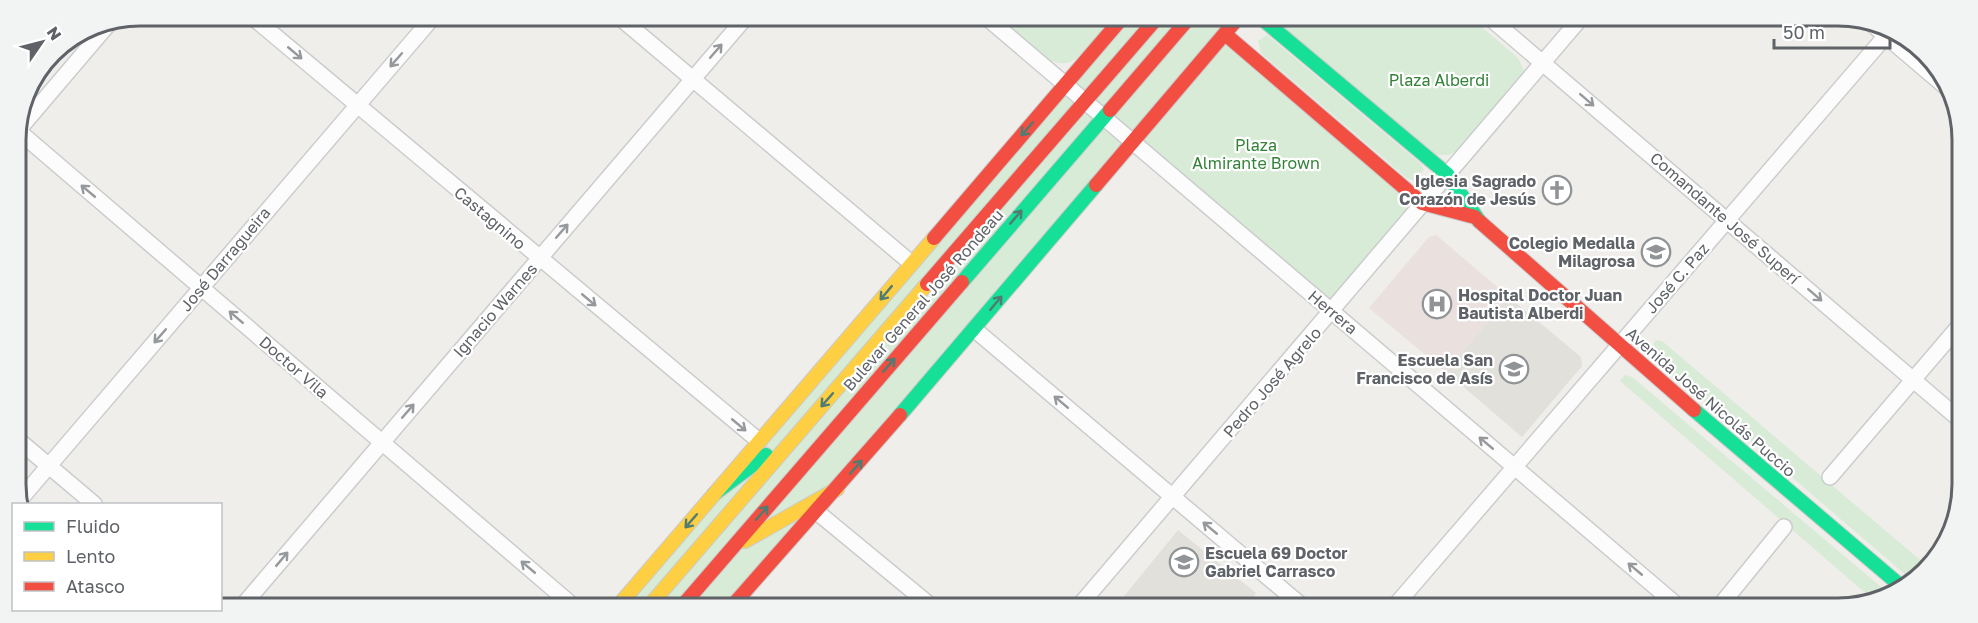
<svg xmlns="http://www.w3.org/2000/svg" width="1978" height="623" viewBox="0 0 1978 623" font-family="'Golos Text',sans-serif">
<rect width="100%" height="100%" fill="#efeeea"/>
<path fill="#e2e0da" d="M1509,297l72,60 1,9 -60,71 -76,-65z
M1178,530l78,63 -10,13h-130z"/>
<path fill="#eae0de" d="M1436,235l73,62 -63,75 -77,-64 60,-71z"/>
<path fill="#d8ebd6" d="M998,17h120c-10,10 -37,41 -48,45 -21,9 -57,-31 -72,-45z
M1123,17l115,1 -13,16 197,169 -90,109 -200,-170 -399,463h-114z
M1272,18h199l47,40 7,14 -65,77 -11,6h-12z
M1267,35l154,129 3,6 -10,11 -7,-3 -146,-125 -3,-12z
M1656,340l6,1 264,224 -12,17 -261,-224 -4,-7z
M1625,375l7,2 255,215 -16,6 -251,-217z"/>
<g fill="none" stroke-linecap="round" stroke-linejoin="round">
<g stroke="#cbcccc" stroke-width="18">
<path id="street" d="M250,15l509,426
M618,16l293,247
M986,17l693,590
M1490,18l469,401
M1866,19l81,69
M16,129l556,476
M15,134l97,-114
M974,329l328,277
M17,439l77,65
M1830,477l130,-152
M17,503l417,-487
M817,512l114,94
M244,604l502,-587
M1079,606l501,-587
M1394,607l496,-576
M1719,607l65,-80"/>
</g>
<g stroke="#cacacb" stroke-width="16">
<path id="fast" d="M1261,18l186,156 32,47
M962,282l148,-172
M1694,410l208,177
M900,415l196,-230
M714,494l52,-39"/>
</g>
<g stroke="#cacacb" stroke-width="16">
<path id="slow" d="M745,541l92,-52
M619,605l315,-367
M650,605l277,-321"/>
</g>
<g stroke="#cacacb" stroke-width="16">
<path id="jam" d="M1225,34l197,169 53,14
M1110,110l79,-92
M1096,185l142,-167
M1479,221l215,189
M934,238l189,-221
M927,284l230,-266
M683,605l279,-323
M733,605l167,-190"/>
</g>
<use href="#street" stroke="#fdfcfc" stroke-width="15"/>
<use href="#fast" stroke="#16e098" stroke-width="14"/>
<use href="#slow" stroke="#ffcf43" stroke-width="14"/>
<use href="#jam" stroke="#f24e42" stroke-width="14"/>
</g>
<defs><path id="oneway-shaft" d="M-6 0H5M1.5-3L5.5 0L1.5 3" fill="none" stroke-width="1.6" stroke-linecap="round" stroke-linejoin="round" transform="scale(1.5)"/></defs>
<g stroke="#96999c">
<use href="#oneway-shaft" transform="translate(716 51) rotate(-49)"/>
<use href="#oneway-shaft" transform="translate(295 53) rotate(40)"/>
<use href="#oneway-shaft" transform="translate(396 60) rotate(131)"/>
<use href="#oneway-shaft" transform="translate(1587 100) rotate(41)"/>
<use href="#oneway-shaft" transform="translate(88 191) rotate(-140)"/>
<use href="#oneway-shaft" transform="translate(562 231) rotate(-49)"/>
<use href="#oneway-shaft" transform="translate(1815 295) rotate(41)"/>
<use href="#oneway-shaft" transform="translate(589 300) rotate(40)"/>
<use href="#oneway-shaft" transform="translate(236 317) rotate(-139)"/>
<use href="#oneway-shaft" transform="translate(160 336) rotate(131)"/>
<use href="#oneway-shaft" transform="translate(1061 402) rotate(-140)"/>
<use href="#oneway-shaft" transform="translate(408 411) rotate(-49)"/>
<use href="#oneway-shaft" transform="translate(739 425) rotate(40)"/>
<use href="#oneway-shaft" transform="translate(1486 443) rotate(-140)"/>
<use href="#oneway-shaft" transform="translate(1210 528) rotate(-140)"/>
<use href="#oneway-shaft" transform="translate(282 559) rotate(-50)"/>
<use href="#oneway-shaft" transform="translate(528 567) rotate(-140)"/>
<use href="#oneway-shaft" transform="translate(1635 569) rotate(-140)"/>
</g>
<g stroke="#507c72">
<use href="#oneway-shaft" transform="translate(1027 129) rotate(131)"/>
<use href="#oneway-shaft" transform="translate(1016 217) rotate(-49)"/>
<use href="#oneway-shaft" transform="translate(886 293) rotate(130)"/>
<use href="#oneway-shaft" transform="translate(996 303) rotate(-50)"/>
<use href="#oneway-shaft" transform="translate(889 365) rotate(-49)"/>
<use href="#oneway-shaft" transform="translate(827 400) rotate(131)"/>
<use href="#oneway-shaft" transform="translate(856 467) rotate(-49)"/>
<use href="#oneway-shaft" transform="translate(762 513) rotate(-49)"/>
<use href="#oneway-shaft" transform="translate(691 521) rotate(131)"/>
</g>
<defs>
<g id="church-ring" transform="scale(1.5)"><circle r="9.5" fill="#fff" stroke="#919496" stroke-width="1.5"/><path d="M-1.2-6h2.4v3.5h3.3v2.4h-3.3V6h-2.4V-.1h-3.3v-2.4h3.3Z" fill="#919496"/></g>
<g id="school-ring" transform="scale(1.5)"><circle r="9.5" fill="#fff" stroke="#919496" stroke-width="1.5"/><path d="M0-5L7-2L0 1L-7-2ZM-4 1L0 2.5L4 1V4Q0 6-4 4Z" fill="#919496"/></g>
<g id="hospital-ring" transform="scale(1.5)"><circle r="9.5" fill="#fff" stroke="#919496" stroke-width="1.5"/><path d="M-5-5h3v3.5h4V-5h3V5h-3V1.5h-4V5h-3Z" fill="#919496"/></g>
</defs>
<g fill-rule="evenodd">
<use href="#church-ring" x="1557" y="190"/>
<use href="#school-ring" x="1656" y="252"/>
<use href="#hospital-ring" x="1437" y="304"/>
<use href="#school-ring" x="1514" y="369"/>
<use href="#school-ring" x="1184" y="562"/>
</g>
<g text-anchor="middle" stroke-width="4.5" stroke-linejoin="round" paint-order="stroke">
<g font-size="16" fill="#348238" stroke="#fff">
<text x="1439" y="86">Plaza Alberdi</text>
<text x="1256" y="151">Plaza<tspan x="1256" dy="18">Almirante Brown</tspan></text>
</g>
<g font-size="16" font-weight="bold" fill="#5f6368" stroke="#fff" text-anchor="end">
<text x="1536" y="187">Iglesia Sagrado<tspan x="1536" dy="18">Corazón de Jesús</tspan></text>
<text x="1635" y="249">Colegio Medalla<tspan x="1635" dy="18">Milagrosa</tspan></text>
<text x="1458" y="301" text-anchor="start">Hospital Doctor Juan<tspan x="1458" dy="18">Bautista Alberdi</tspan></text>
<text x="1493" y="366">Escuela San<tspan x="1493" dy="18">Francisco de Asís</tspan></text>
<text x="1205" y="559" text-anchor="start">Escuela 69 Doctor<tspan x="1205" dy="18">Gabriel Carrasco</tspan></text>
</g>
<g font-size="16" fill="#5f6368" stroke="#fff">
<text transform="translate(490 218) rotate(40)" y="6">Castagnino</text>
<text transform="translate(1725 218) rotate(41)" y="6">Comandante José Superí</text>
<text transform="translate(225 259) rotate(-50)" y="6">José Darragueira</text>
<text transform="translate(1677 278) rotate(-49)" y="6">José C. Paz</text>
<text transform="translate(923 300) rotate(-49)" y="6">Bulevar General José Rondeau</text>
<text transform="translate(495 310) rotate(-49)" y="6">Ignacio Warnes</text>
<text transform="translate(1333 312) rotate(40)" y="6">Herrera</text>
<text transform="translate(294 367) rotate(41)" y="6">Doctor Vila</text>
<text transform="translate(1272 382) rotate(-49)" y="6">Pedro José Agrelo</text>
<text transform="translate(1711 402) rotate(41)" y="6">Avenida José Nicolás Puccio</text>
</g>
</g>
<path d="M0 0H1978V623H0ZM140 26H1838A114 114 0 0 1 1952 140V484A114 114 0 0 1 1838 598H140A114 114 0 0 1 26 484V140A114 114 0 0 1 140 26Z" fill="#f2f3f3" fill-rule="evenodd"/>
<path fill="none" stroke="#5f6368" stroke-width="3" d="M140 26H1838A114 114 0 0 1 1952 140V484A114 114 0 0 1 1838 598H140A114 114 0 0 1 26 484V140A114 114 0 0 1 140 26Z"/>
<rect x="12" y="503" width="210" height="108" fill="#ffffff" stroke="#bfc1c3" stroke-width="1.5"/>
<rect x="24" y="522" width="30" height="9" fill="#16e098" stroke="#bfc1c3" stroke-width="1.5"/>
<text x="66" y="533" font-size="18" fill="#5f6368">Fluido</text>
<rect x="24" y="552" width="30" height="9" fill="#ffcf43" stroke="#bfc1c3" stroke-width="1.5"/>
<text x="66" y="563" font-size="18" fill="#5f6368">Lento</text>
<rect x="24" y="582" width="30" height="9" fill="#f24e42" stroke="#bfc1c3" stroke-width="1.5"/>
<text x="66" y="593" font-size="18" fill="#5f6368">Atasco</text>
<g transform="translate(42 42) rotate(55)" stroke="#ffffff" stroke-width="4.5" paint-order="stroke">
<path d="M0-4.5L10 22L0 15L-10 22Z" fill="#5f6368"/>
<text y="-9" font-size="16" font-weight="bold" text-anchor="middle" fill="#5f6368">N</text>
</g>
<path d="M1774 39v9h116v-9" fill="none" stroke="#5f6368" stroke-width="3"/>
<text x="1783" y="39" font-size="18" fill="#5f6368" stroke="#ffffff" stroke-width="4.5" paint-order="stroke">50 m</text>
</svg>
